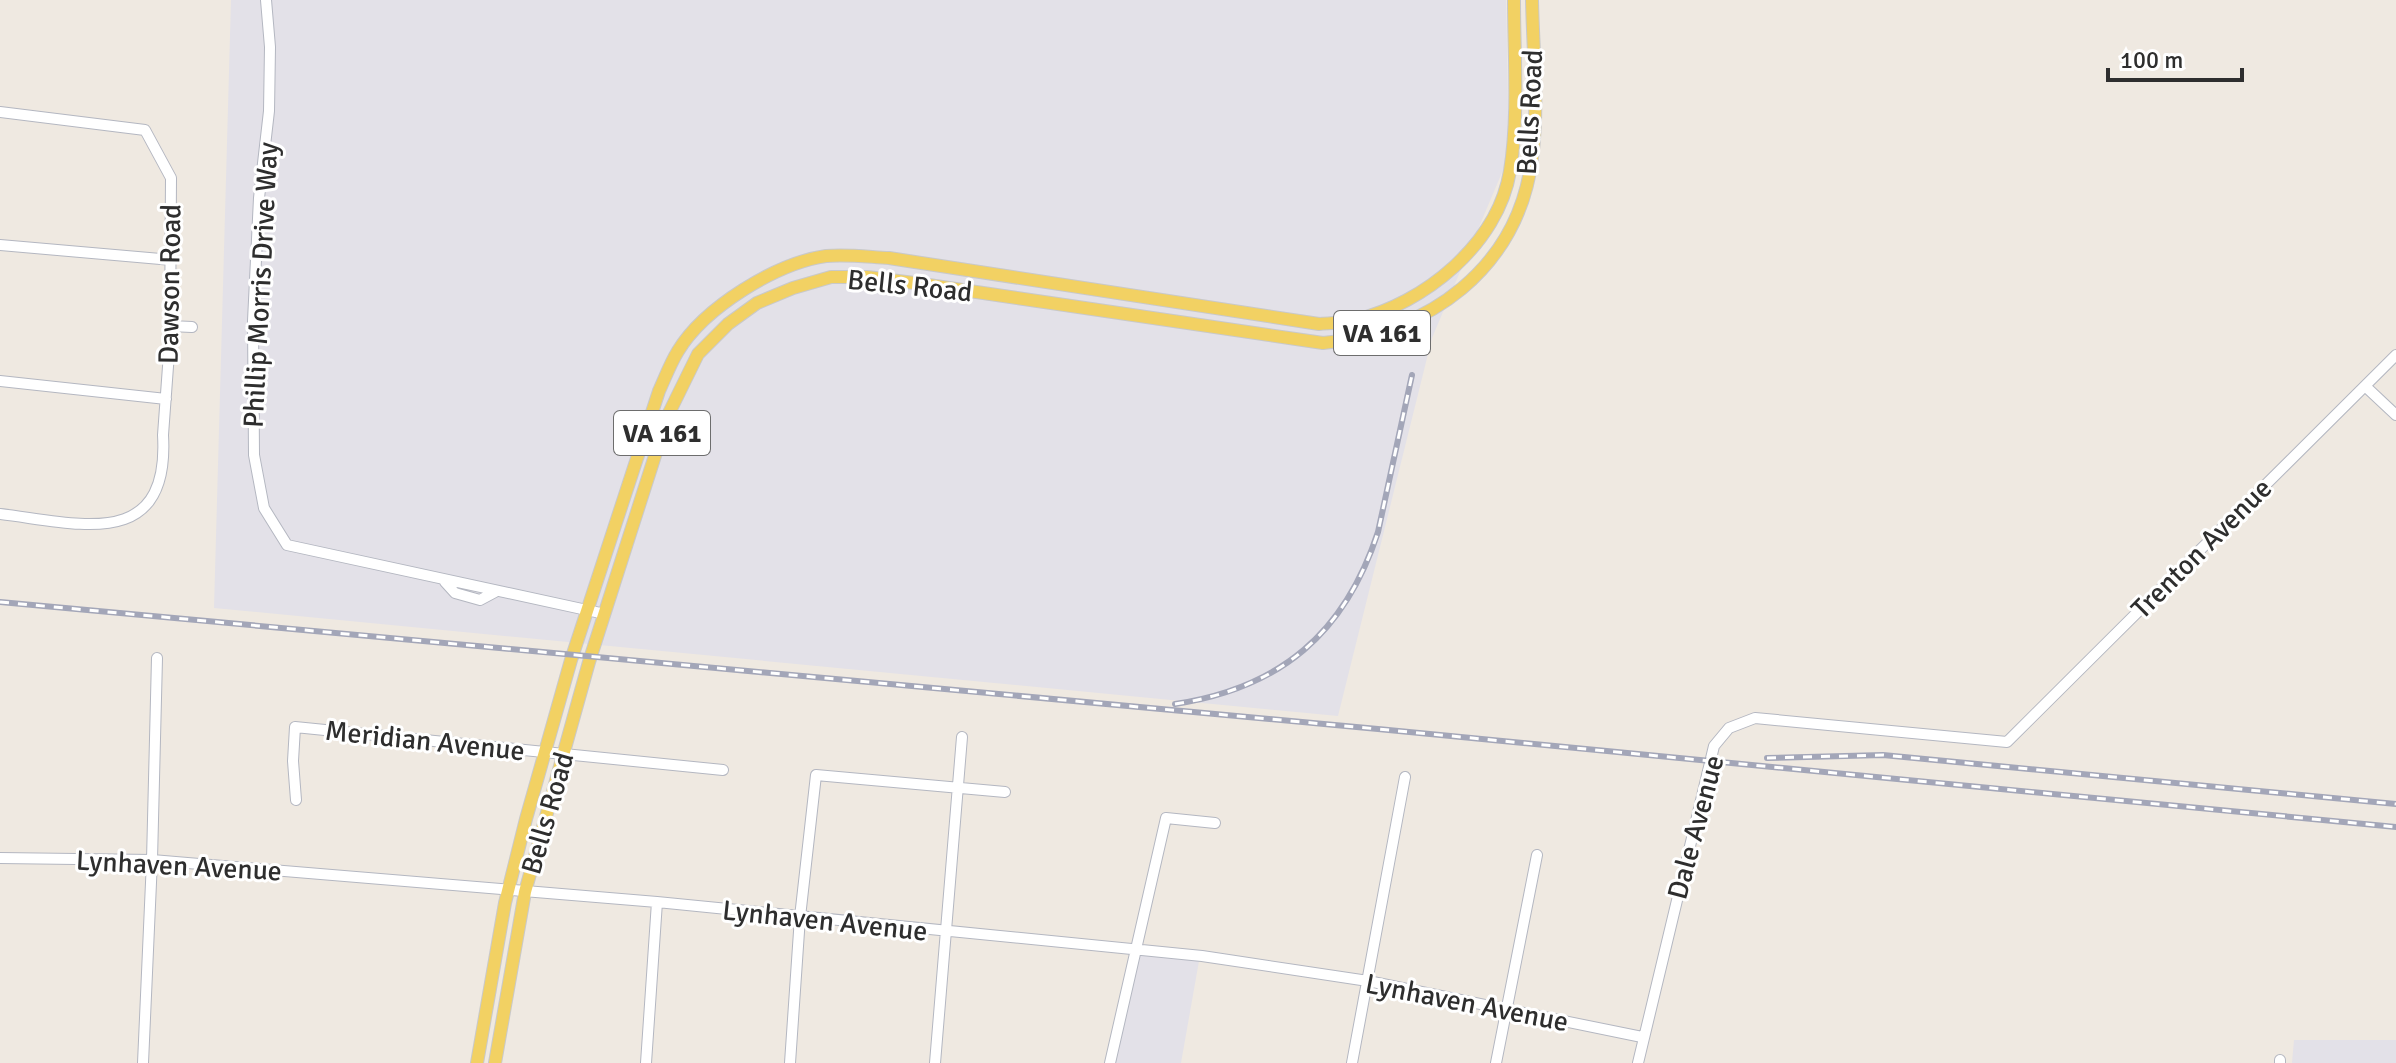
<svg xmlns="http://www.w3.org/2000/svg" width="2396" height="1063" viewBox="0 0 2396 1063" font-family="Signika,sans-serif">
<rect width="100%" height="100%" fill="#efe9e1"/>
<path fill="#e3e1e8" d="M231,0h1275l3,156 -77,182 -94,378 -1124,-108z
M1139,954l60,7 -18,102h-66z
M2294,1040h102v23h-104z"/>
<g fill="none" stroke-linecap="round" stroke-linejoin="round">
<g stroke="#b4b7c1" stroke-width="12">
<path id="minor" d="M266,0l4,47 -1,64 -10,87 -6,123 1,134 10,53 23,37 318,69
M0,112l145,18 26,48 -1,161 -7,96c7,118 -86,88 -163,79
M0,245l172,15
M170,326l22,1
M0,381l166,18
M2365,386l31,29
M445,582l10,11 25,7 15,-8
M296,800l-3,-39 2,-34 428,43
M0,858l152,2 505,42 545,54 166,25 274,56
M143,1063l9,-203 5,-202
M646,1063l11,-161
M790,1063l10,-146 16,-142 189,17
M935,1063l27,-326
M1110,1063l56,-245 49,5
M1352,1063l53,-286
M1496,1063l41,-208
M1638,1063l76,-317 15,-18 26,-10 252,24 389,-387
M2280,1063v-3"/>
</g>
<g stroke="#c9c9c9" stroke-width="14">
<path id="major" d="M477,1063l28,-160 21,-84 45,-159 88,-269c6,-13 11,-27 19,-40 26,-43 98,-88 148,-95 20,-2 43,1 63,2l430,66c12,-1 25,-1 36,-4 69,-16 143,-76 155,-149 9,-56 4,-115 4,-171
M495,1063l30,-171 64,-230 79,-247 30,-61 30,-30 29,-21 36,-15 38,-11h36l55,7 401,59c105,-9 196,-75 209,-185 7,-51 1,-106 0,-158"/>
</g>
<use href="#minor" stroke="#fff" stroke-width="10"/>
<use href="#major" stroke="#f2d163" stroke-width="12"/>
<g stroke="#a3a6b8" stroke-width="6">
<path id="rail" d="M0,602l1378,127 1018,98
M1175,704c106,-16 170,-71 203,-172l34,-157
M1767,758l116,-3 513,49"/>
</g>
<use href="#rail" stroke="#fff" stroke-width="3" stroke-dasharray="9" stroke-linecap="butt"/>
</g>
<g text-anchor="middle" stroke-width="6" stroke-linejoin="round" paint-order="stroke">
<g fill="#fff" stroke="#6d6d6d" stroke-width="2">
<rect x="1334" y="311" width="96" height="44" rx="6"/>
<rect x="614" y="411" width="96" height="44" rx="6"/>
</g>
<g font-size="26" font-weight="bold" fill="#2e2e2e">
<text x="1382" y="342">VA 161</text>
<text x="662" y="442">VA 161</text>
</g>
<g font-size="28" fill="#2e2e2e" stroke="#fff">
<text transform="translate(1529 112) rotate(-87)" y="10">Bells Road</text>
<text transform="translate(169 284) rotate(-89)" y="10">Dawson Road</text>
<text transform="translate(260 285) rotate(-87)" y="10">Phillip Morris Drive Way</text>
<text transform="translate(910 285) rotate(6)" y="10">Bells Road</text>
<text transform="translate(2201 548) rotate(-45)" y="10">Trenton Avenue</text>
<text transform="translate(425 740) rotate(6)" y="10">Meridian Avenue</text>
<text transform="translate(547 813) rotate(-74)" y="10">Bells Road</text>
<text transform="translate(1695 827) rotate(-75)" y="10">Dale Avenue</text>
<text transform="translate(179 865) rotate(3)" y="10">Lynhaven Avenue</text>
<text transform="translate(825 920) rotate(6)" y="10">Lynhaven Avenue</text>
<text transform="translate(1467 1002) rotate(11)" y="10">Lynhaven Avenue</text>
</g>
</g>
<path d="M2108 68v12h134v-12" fill="none" stroke="#2e2e2e" stroke-width="4"/>
<text x="2120" y="68" font-size="24" fill="#2e2e2e" stroke="#ffffff" stroke-width="6" paint-order="stroke">100 m</text>
</svg>
